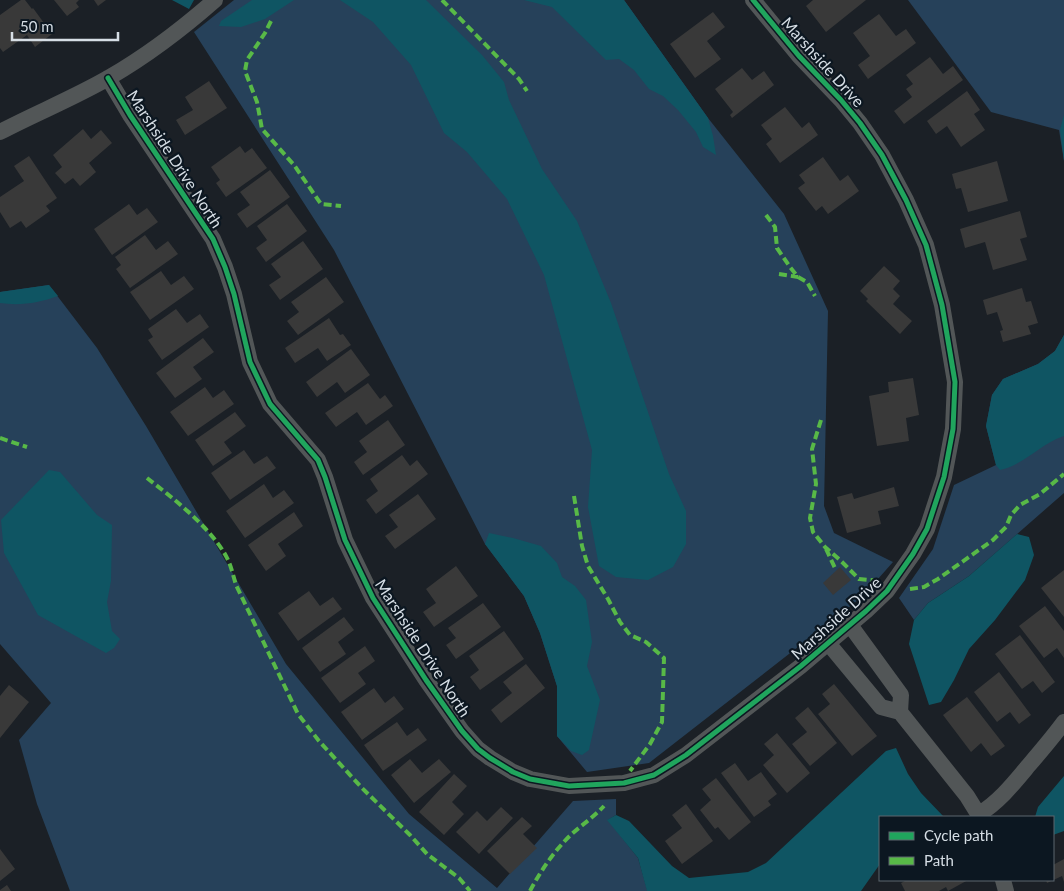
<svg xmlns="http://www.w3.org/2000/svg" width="1064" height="891" viewBox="0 0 1064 891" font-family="Lato,sans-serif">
<rect width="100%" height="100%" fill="#1b2026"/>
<path fill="#26415a" d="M234,0h390l84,118 76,96 44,97 -4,195 10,27 59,29 -31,35 -213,166 -62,9 -30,-36v-50l-17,-53 -16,-37 -39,-52 -151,-294 -140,-218z
M908,0h156v161l-5,-31 -68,-18z
M49,285l48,63 49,78 140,238 123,150 88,74 76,-87 43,-2v16l-8,5 30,38 9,31 9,2h-586l-33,-87 -18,-64 32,-37 -51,-59v-352z
M1064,335v158l-95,83 -41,27 -14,17 -15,-22 34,-49 21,-64 42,-20 -10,-39 6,-31 11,-16 35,-15 17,-13z"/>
<path fill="#0f5563" d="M172,0h22l-5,9z
M252,0h42l-29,19 -24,8 -22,-1 2,-5z
M340,0h86l56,55 22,27 5,18 33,69 35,52 34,82 58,171 17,37v33l-13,23 -25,13 -32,-3 -17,-11 -11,-59 4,-57 -48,-175 -37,-76 -40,-47 -23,-19 -33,-68 -38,-43z
M524,0h100l84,118 5,18 3,19 -13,-8 -7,-15 -18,-22 -15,-14 -14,-7 -15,-19 -15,-11 -13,1 -54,-53z
M1064,115v46l-4,-31z
M49,285l9,11c-19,7 -38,10 -58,7v-11z
M1064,335v101c-24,8 -40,29 -64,34l-4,-5 -10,-39 6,-31 11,-16 35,-15 17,-13z
M49,470l11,2 37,43 15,10 -1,56 -4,21 5,29 8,8 -6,9 -8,5 -68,-38 -34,-62 -3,-33z
M489,533l24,5 28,8 16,17 5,14 13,9 11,14 6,42 -5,24 13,34 -11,50 -7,5 -11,-4 -14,-15v-50l-17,-53 -16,-37 -39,-52z
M1017,534l12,3 5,18 -9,25 -30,40 -26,29 -15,31 -13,22 -12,3 -20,-61 5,-24 14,-17 41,-27z
M896,748l12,26 13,19 23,24h-64v47l-19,27h-214l-9,-33 -31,-38 9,-5 13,6 43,45 17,12 59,-6 18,-9 120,-112z
M1064,776v55l-11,4v-18h-18l3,-10z"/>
<path fill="#393939" d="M21,0h4l7,9 1,-1 19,26 -17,13 -8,-12 -24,17 -3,-4v-33z
M54,0h25l-3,3 3,4 -12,9z
M94,0h12l-8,6z
M813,0h53l-40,32 -20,-26z
M713,12l12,15 -18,14 14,18 -26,19 -25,-34z
M879,14l17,22 10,-7 10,14 -48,36 -10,-14 12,-9 -17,-23z
M930,57l13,17 10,-8 10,14 -59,44 -10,-13 18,-14 -6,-8 7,-5 -7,-9z
M742,68l10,12 12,-9 10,14 -42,33 -2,-3 3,-3 -18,-23z
M209,81l18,27 -42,27 -9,-15 17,-10 -8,-13z
M967,91l13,19 -6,4 11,16 -24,17 -14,-21 -11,8 -9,-13z
M785,107l17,21 7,-6 9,13 -38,28 -14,-19 6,-5 -11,-14z
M83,129l8,10 10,-9 11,13 -23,20 7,9 -16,14 -7,-8 -8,6 -10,-11 7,-6 -9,-12z
M240,146l5,7 7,-5 15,20 -41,29 -10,-14 4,-3 -9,-13z
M29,156l28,42 -11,8 4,5 -24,17 -5,-7 -11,7 -10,-16v-15l24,-16 -10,-15z
M823,157l17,24 8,-6 11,16 -31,23 -6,-8 -6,5 -18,-23 7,-5 -6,-8z
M997,161l11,40 -40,11 -7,-24 -5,1 -4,-15z
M270,170l20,27 -43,31 -10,-14 13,-9 -10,-13z
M129,204l8,11 10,-7 11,14 -46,33 -18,-26z
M287,204l20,27 -41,31 -10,-14 11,-8 -10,-14z
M1020,211l7,26 -7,2 7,21 -34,10 -8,-28 -20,6 -5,-19z
M145,235l11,15 12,-9 10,13 -48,34 -14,-19 5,-4 -6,-8z
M303,241l20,28 -43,31 -11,-15 12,-8 -10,-13z
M884,266l16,15 -7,8 7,7 -7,8 19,17 -12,13 -34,-33 2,-2 -8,-8z
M161,271l10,14 13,-9 10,13 -44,31 -20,-28z
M326,277l18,25 -46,33 -11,-14 12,-9 -8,-10z
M1022,288l4,14 5,-1 7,22 -10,3 3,8 -28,8 -3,-11 3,-1 -6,-18 -10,3 -4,-15z
M176,309l11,14 13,-9 9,13 -47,33 -14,-20 5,-3 -5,-8z
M329,318l11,17 3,-1 8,11 -24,16 -9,-13 -23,15 -10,-15z
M203,338l11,14 -21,15 9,12 -27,19 -19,-25z
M351,349l19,26 -25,18 -8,-11 -20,15 -11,-15z
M913,378l6,37 -13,3 3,23 -32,5 -8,-50 20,-4 -1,-10z
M368,383l12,16 5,-4 8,11 -27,19 -9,-13 -21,15 -11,-14z
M205,387l8,11 11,-8 10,14 -46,32 -18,-24z
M235,412l11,14 -22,16 8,11 -19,13 -18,-26z
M388,420l17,25 -42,30 -9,-13 13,-10 -8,-11z
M244,450l10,14 13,-8 9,12 -46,32 -19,-27z
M402,455l8,11 7,-6 11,14 -52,40 -10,-14 12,-9 -8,-12z
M264,484l9,14 11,-8 10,13 -49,35 -19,-27z
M894,487l5,19 -21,5 3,13 -34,9 -10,-36 15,-4 2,6z
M418,494l18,25 -41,30 -10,-13 13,-9 -9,-12z
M294,512l9,14 -25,18 8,12 -20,15 -18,-26z
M456,566l22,30 -44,31 -11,-15 13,-9 -10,-14z
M840,567l11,13 -18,15 -10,-12z
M1064,570v47l-23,-29z
M309,591l11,15 13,-9 9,12 -44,32 -20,-28z
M483,603l18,24 -45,32 -10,-14 10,-7 -8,-10z
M1045,606l19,25v27l-7,-10 -13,10 -25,-32z
M344,617l10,13 -16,12 8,12 -26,18 -18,-24z
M504,631l20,28 -44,31 -10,-13 9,-7 -10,-14z
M1020,635l35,47 -13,11 -9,-12 -11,8 -27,-35z
M365,646l10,15 -17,12 8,11 -26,19 -19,-25z
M526,664l19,24 -44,35 -10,-13 21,-17 -9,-11z
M999,672l32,43 -12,9 -9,-12 -13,10 -23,-30z
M834,684l43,52 -25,20 -34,-42 12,-10 -8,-10z
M9,685l20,17 -29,36v-42z
M374,688l11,15 9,-7 10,13 -42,31 -21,-28z
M967,697l38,49 -14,10 -10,-13 -10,9 -28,-37z
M808,707l29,36 -27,23 -18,-22 15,-12 -12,-14z
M397,722l10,14 11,-8 9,12 -44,31 -19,-26z
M777,733l33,40 -23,20 -24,-28 11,-10 -10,-11z
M410,759l12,14 17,-14 12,13 -37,31 -23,-28z
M735,763l13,18 13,-9 16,22 -9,7 3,4 -17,12 -33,-44z
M454,774l13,12 -15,16 12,12 -20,21 -25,-23z
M716,778l35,44 -22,18 -11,-13 -3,2 -15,-19 11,-10 -9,-11z
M686,804l27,37 -31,23 -17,-23 17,-13 -10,-13z
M501,807l12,11 -34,36 -23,-22 21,-21 10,10z
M522,817l10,9 -9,8 14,14 -27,26 -23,-23z
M0,849l15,20 -15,12z
M1064,859v23l-2,-6 -15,7 -1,-3h7v-15z
M907,880h61l-20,11 -2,-4 -7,4h-34l-4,-8z
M7,885l4,6h-11v-1z"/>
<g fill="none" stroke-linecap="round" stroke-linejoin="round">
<path stroke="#525657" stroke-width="16" d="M108,78l22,37 83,124 12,28 9,27 16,68 20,42 48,56 7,17 20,63 28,58 53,82 36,51 16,18 12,9 23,14 17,7 39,7 55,-3 30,-8 32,-20 115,-89 65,-55 21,-20 26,-37 14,-25 17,-52 9,-48 2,-47 -13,-77 -16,-60 -20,-45 -24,-45 -22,-32 -19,-23 -42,-44 -46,-56
M0,132c36,-19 74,-34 110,-55 38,-22 72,-48 105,-77
M850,625l51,70 -1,17
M828,643l53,64 19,5 67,84 13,21
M979,814c20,-12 35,-31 50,-49 12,-14 24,-28 35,-43
M1003,880l3,11"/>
<path stroke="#58b947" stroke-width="4" stroke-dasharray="8 4" stroke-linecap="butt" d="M442,0l77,79 8,12
M271,21l-6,12 -18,27 -2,11 12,31 5,27 32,36 27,39 20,2
M766,215l9,12 2,21 13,19 8,10 9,5 8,14
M779,274l19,3
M821,420l-9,29 4,35 -6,34 3,14 12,15 15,13 19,19 22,2
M0,438l27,9
M147,478c26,20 63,49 79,78 5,9 7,19 10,29l62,129 21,27 43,47 48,47 17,19 32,24 11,13
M574,496l8,50 6,20 20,33 12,23 10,13 16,7 18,16 -2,64 -12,22 -20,27
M826,549l9,19
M910,589l14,-2 14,-8 55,-39 13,-13 5,-12 9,-10 20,-11 24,-20
M530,891c9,-17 20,-34 33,-48 12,-14 28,-23 41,-37"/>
<g stroke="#0c1721" stroke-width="8">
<path id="cycleway" d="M108,78l22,37 83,124 12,28 9,27 16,68 20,42 48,56 7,17 20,63 28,58 53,82 36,51 16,18 12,9 23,14 17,7 39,7 55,-3 30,-8 32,-20 115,-89 65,-55 21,-20 26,-37 14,-25 17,-52 9,-48 2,-47 -13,-77 -16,-60 -20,-45 -24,-45 -22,-32 -19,-23 -42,-44 -46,-56"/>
</g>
<use href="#cycleway" stroke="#20a55d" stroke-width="5"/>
</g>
<g text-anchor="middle" stroke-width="4.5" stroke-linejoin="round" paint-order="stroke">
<g font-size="16" fill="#d6dee5" stroke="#0c1721">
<text transform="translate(823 62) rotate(48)" y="6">Marshside Drive</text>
<text transform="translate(175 159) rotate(57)" y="6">Marshside Drive North</text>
<text transform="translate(836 618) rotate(-42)" y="6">Marshside Drive</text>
<text transform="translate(423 648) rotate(57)" y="6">Marshside Drive North</text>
</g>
</g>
<rect x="879" y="816" width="175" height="65" fill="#0c1721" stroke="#5d676f"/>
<rect x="889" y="832" width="25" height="8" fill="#20a55d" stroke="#5d676f"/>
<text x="924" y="841" font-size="15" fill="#d6dee5">Cycle path</text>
<rect x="889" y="857" width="25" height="8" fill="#58b947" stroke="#5d676f"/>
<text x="924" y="866" font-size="15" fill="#d6dee5">Path</text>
<path d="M12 32v8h106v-8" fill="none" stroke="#d6dee5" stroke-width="2.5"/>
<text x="20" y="32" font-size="15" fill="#d6dee5" stroke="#0c1721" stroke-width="4" paint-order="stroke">50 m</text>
</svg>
